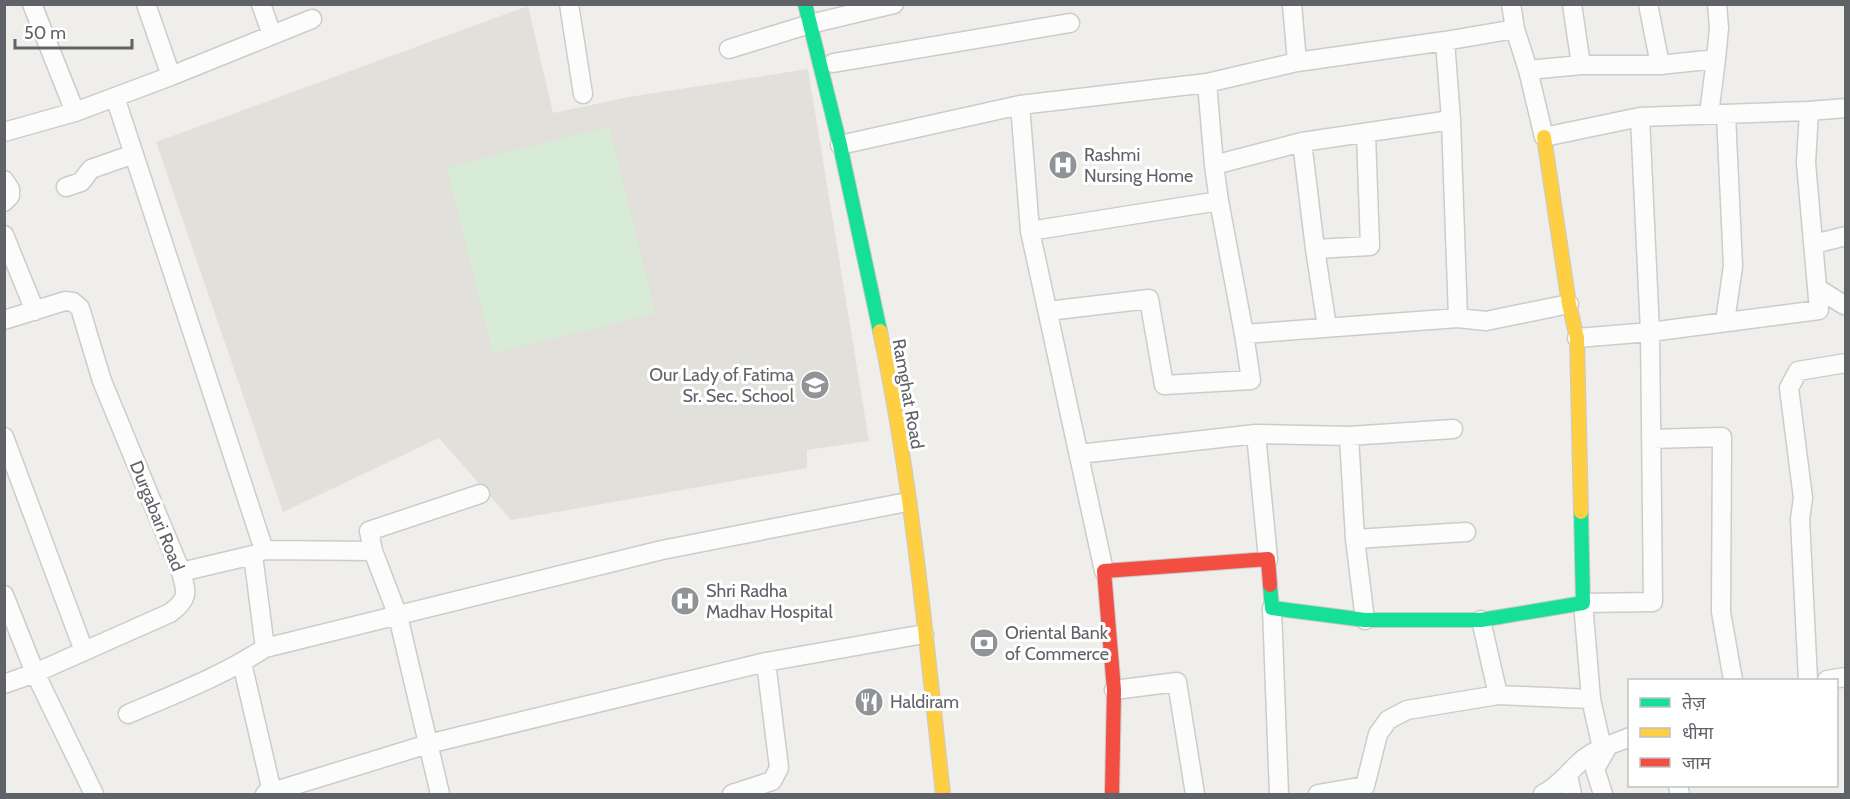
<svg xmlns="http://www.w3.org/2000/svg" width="1850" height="799" viewBox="0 0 1850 799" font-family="Cabin,'Noto Sans Devanagari',sans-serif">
<rect width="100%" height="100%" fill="#efeeea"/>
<path fill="#e2e0da" d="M528,6l25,107 76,-16 179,-28 61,372 -62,9v18l-296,52 -72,-82 -156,74 -127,-370z"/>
<path fill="#d8ebd6" d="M609,127l46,186 -162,40 -46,-185z"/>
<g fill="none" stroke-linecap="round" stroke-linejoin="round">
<g stroke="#cbcccc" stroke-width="21">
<path id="street" d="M32,4l43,108
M146,4l25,72
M261,4l11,31
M569,4l14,90
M1292,4l5,58
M1511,4l4,25 13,41 16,67 96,-20 169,-6 -3,52 13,147 -169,22 -73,6
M1572,4l9,61h79l56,-6 -7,55
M1648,4l12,61
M1445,41l6,79 7,198
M729,49l81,-25 84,-20
M1716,59l3,-31 -2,-24
M833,63l237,-40
M1528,70l53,-5
M1207,83l7,82 88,-23 149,-22
M115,97l149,453
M1020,105l10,126 189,-30 25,133 214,-16 28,3 83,-17
M1809,111l37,-3
M4,132l71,-20 96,-36 141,-57
M1302,142l13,107 55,-3 -4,-112
M840,145l180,-40 187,-22 90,-21 148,-21 70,-12
M1214,165l5,36
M4,180l6,9v7l-6,6
M66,187l15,-5 10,-13 43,-15
M1030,231l74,340
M4,235l31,76
M1814,244l32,-8
M1315,249l12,78
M1817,288l27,17
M1048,311l101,-12 15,86 87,-5 -7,-46
M4,320l61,-19 8,1 7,6 22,73 79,191c6,21 8,27 -11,41l-135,60 -31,11
M1725,322l8,-56 -7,-152
M1256,434l12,125
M1349,436l6,103 111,-7
M4,437l80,214
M1651,439l71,-2 -1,175 12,68
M1079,454l177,-20 93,2 104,-7
M1355,539l10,81
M253,555l12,93
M181,572l72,-17 11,-5 109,1
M4,595l31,78 59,121
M1272,608l7,186
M1481,620l17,75
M242,663l30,129 -7,2
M1808,680l-8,-161 3,-21 -14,-110 9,-17 48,-8
M1827,680l19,-3
M1114,690l63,-8 18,112
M128,714c47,-20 94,-38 137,-66l397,-98 245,-48
M1602,748l-11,-49 -8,-96 70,-1 -3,-270 -10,-215
M1568,776l4,18
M1678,786l2,8
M273,794l-1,-2 156,-48 338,-82 158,-28
M440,794l-42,-178 -25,-65 -4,-20 111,-37
M732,794l40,-13 7,-13 -13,-106
M1318,794l47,-8 13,-52 10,-14 19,-10 91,-15 93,4
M1543,794c15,-7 24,-20 36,-31 13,-13 34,-19 51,-26
M1603,794l-8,-25 13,-23"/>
</g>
<g stroke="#cacacb" stroke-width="16">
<path id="fast" d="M805,4l35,141 40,186
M1270,585l2,23 93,12h116l102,-17 -2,-91"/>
</g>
<g stroke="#cacacb" stroke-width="16">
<path id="slow" d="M1544,137l25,167 8,34 4,174
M880,331c32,152 46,308 63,463"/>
</g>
<g stroke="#cacacb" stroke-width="16">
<path id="jam" d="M1112,794l2,-104 -10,-119 164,-12 2,26"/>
</g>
<use href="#street" stroke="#fdfcfc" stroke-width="18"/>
<use href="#fast" stroke="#16e098" stroke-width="14"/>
<use href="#slow" stroke="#ffcf43" stroke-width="14"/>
<use href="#jam" stroke="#f24e42" stroke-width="14"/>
</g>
<defs>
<g id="hospital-disc" transform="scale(1.5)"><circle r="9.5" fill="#919496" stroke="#fff"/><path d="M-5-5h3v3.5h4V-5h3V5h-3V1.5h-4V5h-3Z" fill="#fff"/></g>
<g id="school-disc" transform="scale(1.5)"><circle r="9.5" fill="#919496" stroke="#fff"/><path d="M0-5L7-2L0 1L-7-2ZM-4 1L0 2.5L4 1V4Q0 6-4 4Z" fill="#fff"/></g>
<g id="bank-disc" transform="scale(1.5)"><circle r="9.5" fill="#919496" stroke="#fff"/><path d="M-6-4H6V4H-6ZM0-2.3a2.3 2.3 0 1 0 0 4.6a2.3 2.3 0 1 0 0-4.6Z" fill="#fff"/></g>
<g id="restaurant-disc" transform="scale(1.5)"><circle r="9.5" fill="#919496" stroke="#fff"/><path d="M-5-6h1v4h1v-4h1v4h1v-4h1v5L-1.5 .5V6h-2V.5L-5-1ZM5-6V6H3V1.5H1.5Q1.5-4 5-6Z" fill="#fff"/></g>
</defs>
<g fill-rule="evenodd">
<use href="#hospital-disc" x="1063" y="165"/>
<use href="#school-disc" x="815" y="385"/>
<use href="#hospital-disc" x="685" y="601"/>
<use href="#bank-disc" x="984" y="643"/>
<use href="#restaurant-disc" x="869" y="702"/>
</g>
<g text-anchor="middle" stroke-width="6" stroke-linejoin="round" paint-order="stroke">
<g font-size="18" fill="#5f6368" stroke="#fff" text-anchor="start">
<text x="1084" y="161">Rashmi<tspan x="1084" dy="21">Nursing Home</tspan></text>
<text x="794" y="381" text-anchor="end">Our Lady of Fatima<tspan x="794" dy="21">Sr. Sec. School</tspan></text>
<text x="706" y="597">Shri Radha<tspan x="706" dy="21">Madhav Hospital</tspan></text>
<text x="1005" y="639">Oriental Bank<tspan x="1005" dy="21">of Commerce</tspan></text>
<text x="890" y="708">Haldiram</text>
</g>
<g font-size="18" fill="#5f6368" stroke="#fff">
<text transform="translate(908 394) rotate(80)" y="6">Ramghat Road</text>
<text transform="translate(157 516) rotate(68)" y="6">Durgabari Road</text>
</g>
</g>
<rect width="1850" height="799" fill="none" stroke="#5f6368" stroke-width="12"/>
<rect x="1628" y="679" width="210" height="108" fill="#ffffff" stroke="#bfc1c3" stroke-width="1.5"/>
<rect x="1640" y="698" width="30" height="9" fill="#16e098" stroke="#bfc1c3" stroke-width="1.5"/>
<text x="1682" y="709" font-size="18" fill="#5f6368">तेज़</text>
<rect x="1640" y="728" width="30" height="9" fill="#ffcf43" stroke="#bfc1c3" stroke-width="1.5"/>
<text x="1682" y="739" font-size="18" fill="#5f6368">धीमा</text>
<rect x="1640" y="758" width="30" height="9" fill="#f24e42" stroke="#bfc1c3" stroke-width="1.5"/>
<text x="1682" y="769" font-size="18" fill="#5f6368">जाम</text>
<path d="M15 39v9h117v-9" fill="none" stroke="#5f6368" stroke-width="3"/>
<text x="24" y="39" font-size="18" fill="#5f6368" stroke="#ffffff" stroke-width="4.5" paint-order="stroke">50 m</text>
</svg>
